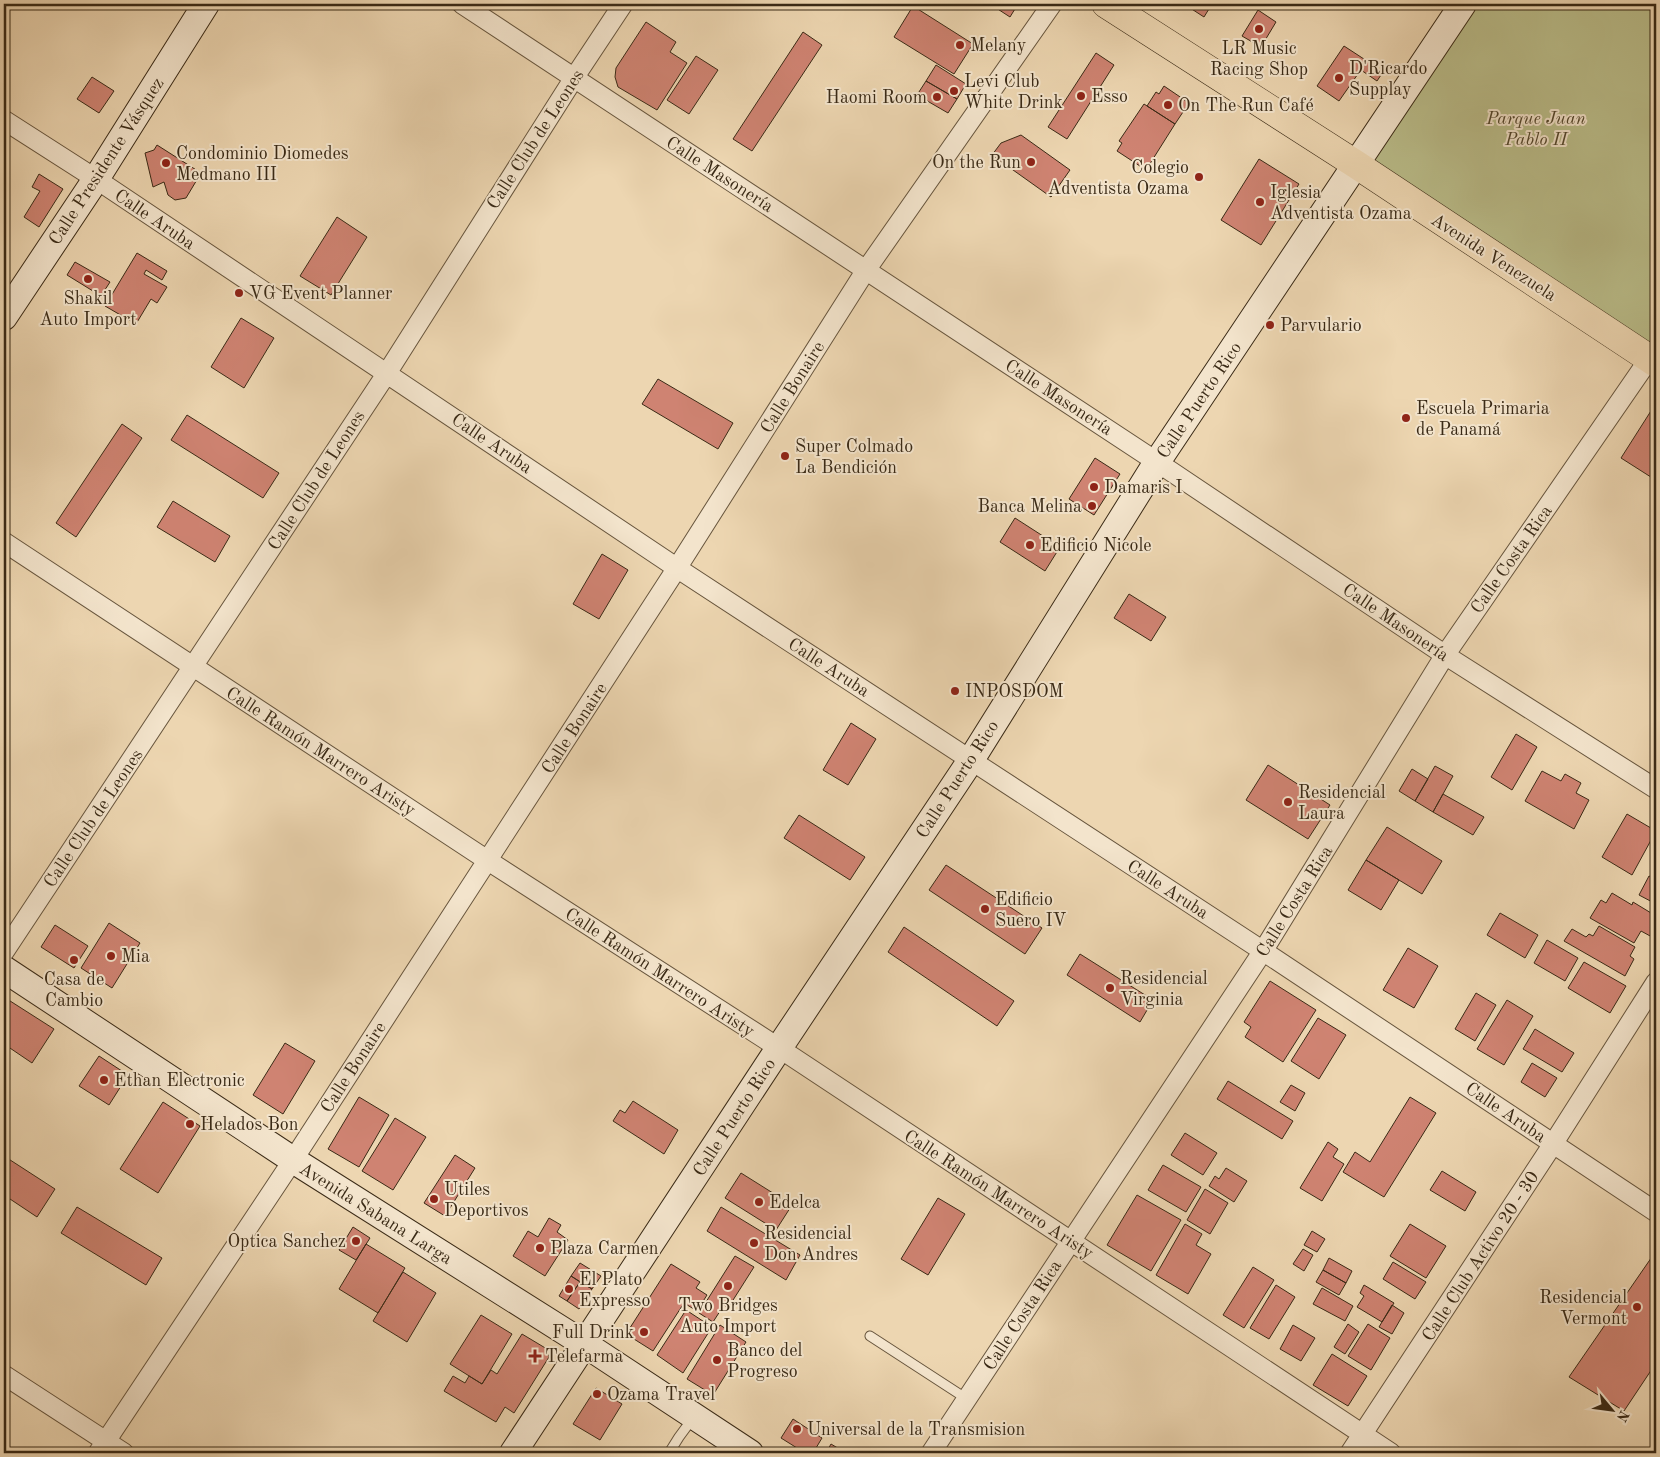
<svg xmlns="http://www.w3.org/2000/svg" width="1660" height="1457" viewBox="0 0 1660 1457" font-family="'Old Standard TT',serif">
<rect width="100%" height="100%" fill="#edd6b1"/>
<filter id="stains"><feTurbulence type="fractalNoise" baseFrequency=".004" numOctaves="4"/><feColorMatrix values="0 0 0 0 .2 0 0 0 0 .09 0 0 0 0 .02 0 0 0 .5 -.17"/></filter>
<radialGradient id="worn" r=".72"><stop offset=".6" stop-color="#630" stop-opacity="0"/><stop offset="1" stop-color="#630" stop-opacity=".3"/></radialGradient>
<path fill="#babd8a" stroke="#7a7450" d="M1473,4h183v331l-8,12 -279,-183z"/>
<path fill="#cf8372" stroke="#3a2a16" d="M990,4h28l-8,13z
M1184,4h28l-8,13z
M913,6l60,38 -19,30 -60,-37z
M1258,10l18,12 -15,25 -19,-11z
M646,22l30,20 -6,10 17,11 -30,47 -39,-23 -3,-10 1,-9z
M803,32l19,13 -70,106 -19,-12z
M1344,46l23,15 -28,40 -22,-15z
M1096,53l18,12 -47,74 -19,-12z
M696,56l22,14 -29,44 -22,-14z
M1367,61l16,11 -6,9 -16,-11z
M936,65l30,19 -9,15 -31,-18z
M92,77l22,14 -15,22 -22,-14z
M926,81l31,18 -9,14 -31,-18z
M1164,86l25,17 -14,21 -28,-18 9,-14 3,2z
M1144,104l31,20 -29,46 -29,-19 5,-8 -3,-2z
M1021,135l49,35 -19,27 -59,-42 9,-12z
M157,145l44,28 -15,25 -11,2 -7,-5 -4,-13 -11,5 -8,-34 9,-3z
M1259,159l40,25 -38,61 -40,-25z
M39,174l24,15 -24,38 -15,-10 16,-26 -8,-4z
M337,217l30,20 -36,58 -31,-19z
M137,253l30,18 -5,9 -16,-10 -2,4 23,13 -10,16 -6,-4 -15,25 -31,-18z
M75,262l35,20 -9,14 -34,-21z
M241,318l33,20 -30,50 -33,-21z
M658,379l75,44 -15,26 -76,-45z
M1656,403v73l-2,3 -33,-21z
M187,415l92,58 -16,25 -92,-58z
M122,424l20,14 -66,99 -20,-14z
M1095,458l25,16 -26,41 -25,-16z
M173,501l57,35 -15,26 -58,-35z
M1015,518l45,29 -15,24 -45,-29z
M602,554l26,16 -29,49 -26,-15z
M1129,594l37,23 -15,24 -37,-23z
M851,723l25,16 -28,46 -25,-15z
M1516,734l21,13 -25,43 -21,-13z
M1268,765l62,40 -22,34 -62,-39z
M1435,766l18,10 -20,36 -18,-11z
M1412,769l16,10 -13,22 -16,-10z
M1542,771l19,10 4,-7 16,9 -5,10 13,7 -15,29 -49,-28z
M1443,794l41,23 -11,18 -40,-23z
M1627,814l29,17 -24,44 -30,-18z
M799,815l66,42 -15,23 -66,-42z
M1387,827l55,34 -20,33 -56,-34z
M1366,860l33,20 -18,30 -33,-20z
M946,865l96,63 -17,26 -96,-64z
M1649,876l7,3v25l-17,-9z
M1612,893l20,12 1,-3 23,14v13l-4,8 -11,-6 -7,12 -44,-25 11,-18 5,3z
M1500,913l38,22 -13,23 -38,-23z
M109,923l31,20 -28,45 -31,-20z
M55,925l33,21 -14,22 -33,-21z
M1599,926l36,21 -5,9 4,3 -9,17 -61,-35 8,-12 14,8 3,-3 4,2z
M904,927l110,74 -17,25 -109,-74z
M1547,940l31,18 -13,23 -31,-18z
M1408,948l30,18 -24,42 -31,-18z
M1080,954l73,46 -13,22 -73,-47z
M1584,962l42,24 -16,27 -42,-25z
M1270,981l46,29 -33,52 -38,-25 6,-10 -7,-5z
M1476,993l20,12 -21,36 -20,-12z
M7,999l47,30 -22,34 -28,-19v-41z
M1507,1000l26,16 -29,49 -27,-16z
M1318,1018l28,17 -27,44 -28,-18z
M1535,1029l39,24 -12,19 -39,-23z
M285,1043l30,18 -32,53 -30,-19z
M99,1056l29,19 -19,30 -30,-19z
M1532,1063l25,15 -12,19 -24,-15z
M1228,1081l65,40 -11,18 -65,-40z
M1291,1085l14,8 -10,18 -15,-9z
M359,1097l30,18 -30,52 -31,-18z
M1410,1097l26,16 -52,84 -41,-25 12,-20 15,10z
M633,1101l45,29 -14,24 -51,-33 7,-11 5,3z
M163,1102l37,24 -42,67 -38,-24z
M395,1118l31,19 -33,53 -31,-19z
M1185,1133l32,20 -14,22 -32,-20z
M1328,1142l10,7 -5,8 11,7 -22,37 -22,-13z
M455,1155l20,13 -30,48 -21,-13z
M4,1156l51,33 -18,28 -33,-22z
M1163,1165l38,22 -15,25 -38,-22z
M1226,1168l21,13 -13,21 -25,-16 6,-10 4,3z
M1442,1171l34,21 -11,19 -35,-21z
M741,1173l51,32 -16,25 -51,-32z
M1205,1189l23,14 -18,31 -23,-14z
M1137,1195l44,25 -30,51 -44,-26z
M938,1198l27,16 -37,61 -27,-16z
M77,1207l85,51 -16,27 -85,-52z
M721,1207l79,48 -14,25 -79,-49z
M549,1218l12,7 -4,7 11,8 -23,36 -32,-20 15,-25 10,6z
M1185,1224l17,10 -6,11 15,9 -23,40 -32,-19z
M1410,1224l36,22 -20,32 -36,-22z
M353,1227l17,11 -14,22 -17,-10z
M1312,1231l13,8 -8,13 -13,-7z
M366,1244l39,24 -27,45 -39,-24z
M1303,1249l10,6 -9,16 -11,-7z
M1656,1251v112l-32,48 -55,-34z
M735,1256l19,11 -26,41 -4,-3 -11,17 -14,-9z
M1329,1258l23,13 -6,12 -23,-13z
M1393,1262l33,20 -11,17 -32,-20z
M580,1263l21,13 -9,13 -21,-13z
M671,1264l29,18 -4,6 11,7 -10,16 -13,-8 -31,48 -27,-17z
M1253,1267l21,13 -30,48 -21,-13z
M1323,1270l23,13 -7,12 -23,-13z
M403,1272l33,21 -29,49 -34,-21z
M571,1276l9,6 -13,19 -8,-5z
M580,1282l12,7 -13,20 -12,-8z
M1276,1285l19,12 -26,42 -19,-11z
M1364,1285l30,18 -12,19 -25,-15 7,-11 -4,-3z
M1322,1288l31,18 -8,15 -32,-17z
M1392,1305l12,8 -12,21 -13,-7z
M686,1310l26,17 -29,46 -26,-18z
M481,1315l31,19 -30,50 -32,-20z
M1348,1324l11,8 -14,22 -11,-7z
M1368,1324l22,14 -19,32 -23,-14z
M720,1325l26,17 -33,53 -26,-16z
M1293,1325l22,13 -14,23 -21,-12z
M522,1334l25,15 2,8 -35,56 -9,-6 -9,15 -52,-31 9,-15 12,7 4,-7 13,8 9,-14 6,4z
M1332,1354l35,22 -19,30 -35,-21z
M596,1388l26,16 -22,36 -27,-16z
M793,1419l29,19 -9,15h-8l-24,-15z
M831,1444l15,9h-20z"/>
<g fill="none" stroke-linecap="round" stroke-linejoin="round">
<g stroke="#67553d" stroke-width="11">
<path id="lane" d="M870,1336l97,63
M669,1453l10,-16 14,-19"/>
</g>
<g stroke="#67553d" stroke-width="21">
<path id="street" d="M462,4l695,458 288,193 211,134
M4,120l92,59 581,389 586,383 393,261
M4,542l483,318 292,188 612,405
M4,952l383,-579 187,-295 49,-74
M4,1375l120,78
M98,1453l195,-293 384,-592 189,-298 186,-266
M931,1453l332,-502 182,-296 211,-306
M1350,1453l203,-309 103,-162"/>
</g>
<g stroke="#3a2a16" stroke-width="28">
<path id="secondary" d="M4,317l92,-138 110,-175
M4,969l289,191 293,185 164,108
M513,1453l266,-405 192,-288 186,-298 306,-458"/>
</g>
<g stroke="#3a2a16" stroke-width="29">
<path id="primary" d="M1106,4l251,161 299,198"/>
</g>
<use href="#lane" stroke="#f3e4cc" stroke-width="9"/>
<use href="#street" stroke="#f3e4cc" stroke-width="19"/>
<use href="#secondary" stroke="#f3e4cc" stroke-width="26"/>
<use href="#primary" stroke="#edd6b1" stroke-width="28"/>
</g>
<g fill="#8f2418" stroke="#f3e4cc" stroke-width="2">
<circle cx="1259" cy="29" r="5"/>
<circle cx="960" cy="45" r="5"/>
<circle cx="1339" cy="78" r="5"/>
<circle cx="954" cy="91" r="5"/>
<circle cx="1081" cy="96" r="5"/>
<circle cx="937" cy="97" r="5"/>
<circle cx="1168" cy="105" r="5"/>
<circle cx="1031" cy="162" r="5"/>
<circle cx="166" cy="163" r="5"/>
<circle cx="1199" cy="177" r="5"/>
<circle cx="1260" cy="202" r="5"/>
<circle cx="88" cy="279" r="5"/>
<circle cx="239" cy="293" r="5"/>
<circle cx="1270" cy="325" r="5"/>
<circle cx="1406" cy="418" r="5"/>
<circle cx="785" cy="456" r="5"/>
<circle cx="1094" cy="487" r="5"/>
<circle cx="1092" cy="506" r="5"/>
<circle cx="1030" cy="545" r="5"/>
<circle cx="955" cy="691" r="5"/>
<circle cx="1288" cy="802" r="5"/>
<circle cx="985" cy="909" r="5"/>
<circle cx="111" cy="956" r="5"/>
<circle cx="74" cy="960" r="5"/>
<circle cx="1110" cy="988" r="5"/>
<circle cx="104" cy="1080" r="5"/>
<circle cx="190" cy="1124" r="5"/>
<circle cx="434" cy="1199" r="5"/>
<circle cx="759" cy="1202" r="5"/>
<circle cx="356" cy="1241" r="5"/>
<circle cx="754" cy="1243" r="5"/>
<circle cx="540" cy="1248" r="5"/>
<circle cx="728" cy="1286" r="5"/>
<circle cx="569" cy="1289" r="5"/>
<circle cx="1637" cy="1307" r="5"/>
<circle cx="644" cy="1332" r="5"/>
<path d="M532.5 1348.5h5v5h5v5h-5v5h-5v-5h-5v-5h5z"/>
<circle cx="717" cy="1360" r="5"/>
<circle cx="597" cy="1394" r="5"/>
<circle cx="797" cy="1429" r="5"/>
</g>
<g text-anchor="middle" stroke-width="4" stroke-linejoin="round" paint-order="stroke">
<g font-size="18" fill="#3a2a16" stroke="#f3e4cc" text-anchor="start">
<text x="970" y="51">Melany</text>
<text x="1259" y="54" text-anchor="middle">LR Music<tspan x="1259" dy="21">Racing Shop</tspan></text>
<text x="1349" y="74">D'Ricardo<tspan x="1349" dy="21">Supplay</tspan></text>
<text x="964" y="87">Levi Club<tspan x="964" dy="21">White Drink</tspan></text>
<text x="1091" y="102">Esso</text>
<text x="927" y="103" text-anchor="end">Haomi Room</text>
<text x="1178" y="111">On The Run Café</text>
<text x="176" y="159">Condominio Diomedes<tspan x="176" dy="21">Medmano III</tspan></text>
<text x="1021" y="168" text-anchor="end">On the Run</text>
<text x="1189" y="173" text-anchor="end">Colegio<tspan x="1189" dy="21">Adventista Ozama</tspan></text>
<text x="1270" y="198">Iglesia<tspan x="1270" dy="21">Adventista Ozama</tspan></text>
<text x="249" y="299">VG Event Planner</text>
<text x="88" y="304" text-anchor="middle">Shakil<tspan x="88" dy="21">Auto Import</tspan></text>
<text x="1280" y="331">Parvulario</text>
<text x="1416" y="414">Escuela Primaria<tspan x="1416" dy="21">de Panamá</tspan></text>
<text x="795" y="452">Super Colmado<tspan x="795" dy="21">La Bendición</tspan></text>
<text x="1104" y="493">Damaris I</text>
<text x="1082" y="512" text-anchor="end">Banca Melina</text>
<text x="1040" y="551">Edificio Nicole</text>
<text x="965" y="697">INPOSDOM</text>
<text x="1298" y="798">Residencial<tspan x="1298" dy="21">Laura</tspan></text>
<text x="995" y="905">Edificio<tspan x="995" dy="21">Suero IV</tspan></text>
<text x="121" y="962">Mia</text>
<text x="1120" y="984">Residencial<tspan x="1120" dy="21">Virginia</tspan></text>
<text x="74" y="985" text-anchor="middle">Casa de<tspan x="74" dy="21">Cambio</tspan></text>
<text x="114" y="1086">Ethan Electronic</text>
<text x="200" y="1130">Helados Bon</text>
<text x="444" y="1195">Utiles<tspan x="444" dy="21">Deportivos</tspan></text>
<text x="769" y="1208">Edelca</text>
<text x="764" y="1239">Residencial<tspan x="764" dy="21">Don Andres</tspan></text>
<text x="346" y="1247" text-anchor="end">Optica Sanchez</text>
<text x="550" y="1254">Plaza Carmen</text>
<text x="579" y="1285">El Plato<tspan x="579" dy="21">Expresso</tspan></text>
<text x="1627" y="1303" text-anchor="end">Residencial<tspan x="1627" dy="21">Vermont</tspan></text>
<text x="728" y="1311" text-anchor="middle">Two Bridges<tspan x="728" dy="21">Auto Import</tspan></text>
<text x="634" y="1338" text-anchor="end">Full Drink</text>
<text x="727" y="1356">Banco del<tspan x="727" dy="21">Progreso</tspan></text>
<text x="545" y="1362">Telefarma</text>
<text x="607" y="1400">Ozama Travel</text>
<text x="807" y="1435">Universal de la Transmision</text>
</g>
<g font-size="18" font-style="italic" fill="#54472d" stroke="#f3e4cc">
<text x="1536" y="124">Parque Juan<tspan x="1536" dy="21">Pablo II</tspan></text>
</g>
<g font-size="18" fill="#3a2a16" stroke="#f3e4cc">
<text transform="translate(535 139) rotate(-57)" y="6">Calle Club de Leones</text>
<text transform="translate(106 161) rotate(-57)" y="6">Calle Presidente Vásquez</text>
<text transform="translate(720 174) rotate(33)" y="6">Calle Masonería</text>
<text transform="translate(155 219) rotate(34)" y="6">Calle Aruba</text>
<text transform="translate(1494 257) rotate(33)" y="6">Avenida Venezuela</text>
<text transform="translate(792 387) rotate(-58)" y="6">Calle Bonaire</text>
<text transform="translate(1059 397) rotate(33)" y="6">Calle Masonería</text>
<text transform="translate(1199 400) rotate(-56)" y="6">Calle Puerto Rico</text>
<text transform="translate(492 443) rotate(34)" y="6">Calle Aruba</text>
<text transform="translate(316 480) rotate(-57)" y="6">Calle Club de Leones</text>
<text transform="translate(1511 559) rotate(-55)" y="6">Calle Costa Rica</text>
<text transform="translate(1396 622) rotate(34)" y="6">Calle Masonería</text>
<text transform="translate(829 667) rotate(33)" y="6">Calle Aruba</text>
<text transform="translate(574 728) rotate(-57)" y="6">Calle Bonaire</text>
<text transform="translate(321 751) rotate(33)" y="6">Calle Ramón Marrero Aristy</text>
<text transform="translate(957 779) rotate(-57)" y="6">Calle Puerto Rico</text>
<text transform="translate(93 818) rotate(-56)" y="6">Calle Club de Leones</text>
<text transform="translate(1168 889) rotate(33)" y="6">Calle Aruba</text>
<text transform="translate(1294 901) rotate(-58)" y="6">Calle Costa Rica</text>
<text transform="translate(660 972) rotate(33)" y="6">Calle Ramón Marrero Aristy</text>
<text transform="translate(353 1067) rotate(-57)" y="6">Calle Bonaire</text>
<text transform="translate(1506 1112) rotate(34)" y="6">Calle Aruba</text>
<text transform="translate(734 1117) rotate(-57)" y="6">Calle Puerto Rico</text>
<text transform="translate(999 1194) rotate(33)" y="6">Calle Ramón Marrero Aristy</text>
<text transform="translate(376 1213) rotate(32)" y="6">Avenida Sabana Larga</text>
<text transform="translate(1480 1256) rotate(-57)" y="6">Calle Club Activo 20 - 30</text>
<text transform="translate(1022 1315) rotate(-57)" y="6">Calle Costa Rica</text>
</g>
</g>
<rect width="1660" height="1457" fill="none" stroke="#edd6b1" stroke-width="20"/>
<rect x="5" y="5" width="1650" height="1447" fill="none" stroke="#3a2a16" stroke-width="2.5"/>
<rect x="10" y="10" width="1640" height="1437" fill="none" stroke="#3a2a16"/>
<g transform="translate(1612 1410) rotate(119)" stroke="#f3e4cc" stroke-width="4" paint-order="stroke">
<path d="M0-4L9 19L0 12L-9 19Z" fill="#3a2a16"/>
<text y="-8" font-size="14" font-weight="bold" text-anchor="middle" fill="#3a2a16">N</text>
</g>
<rect width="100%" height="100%" filter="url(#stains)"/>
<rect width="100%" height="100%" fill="url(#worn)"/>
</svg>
